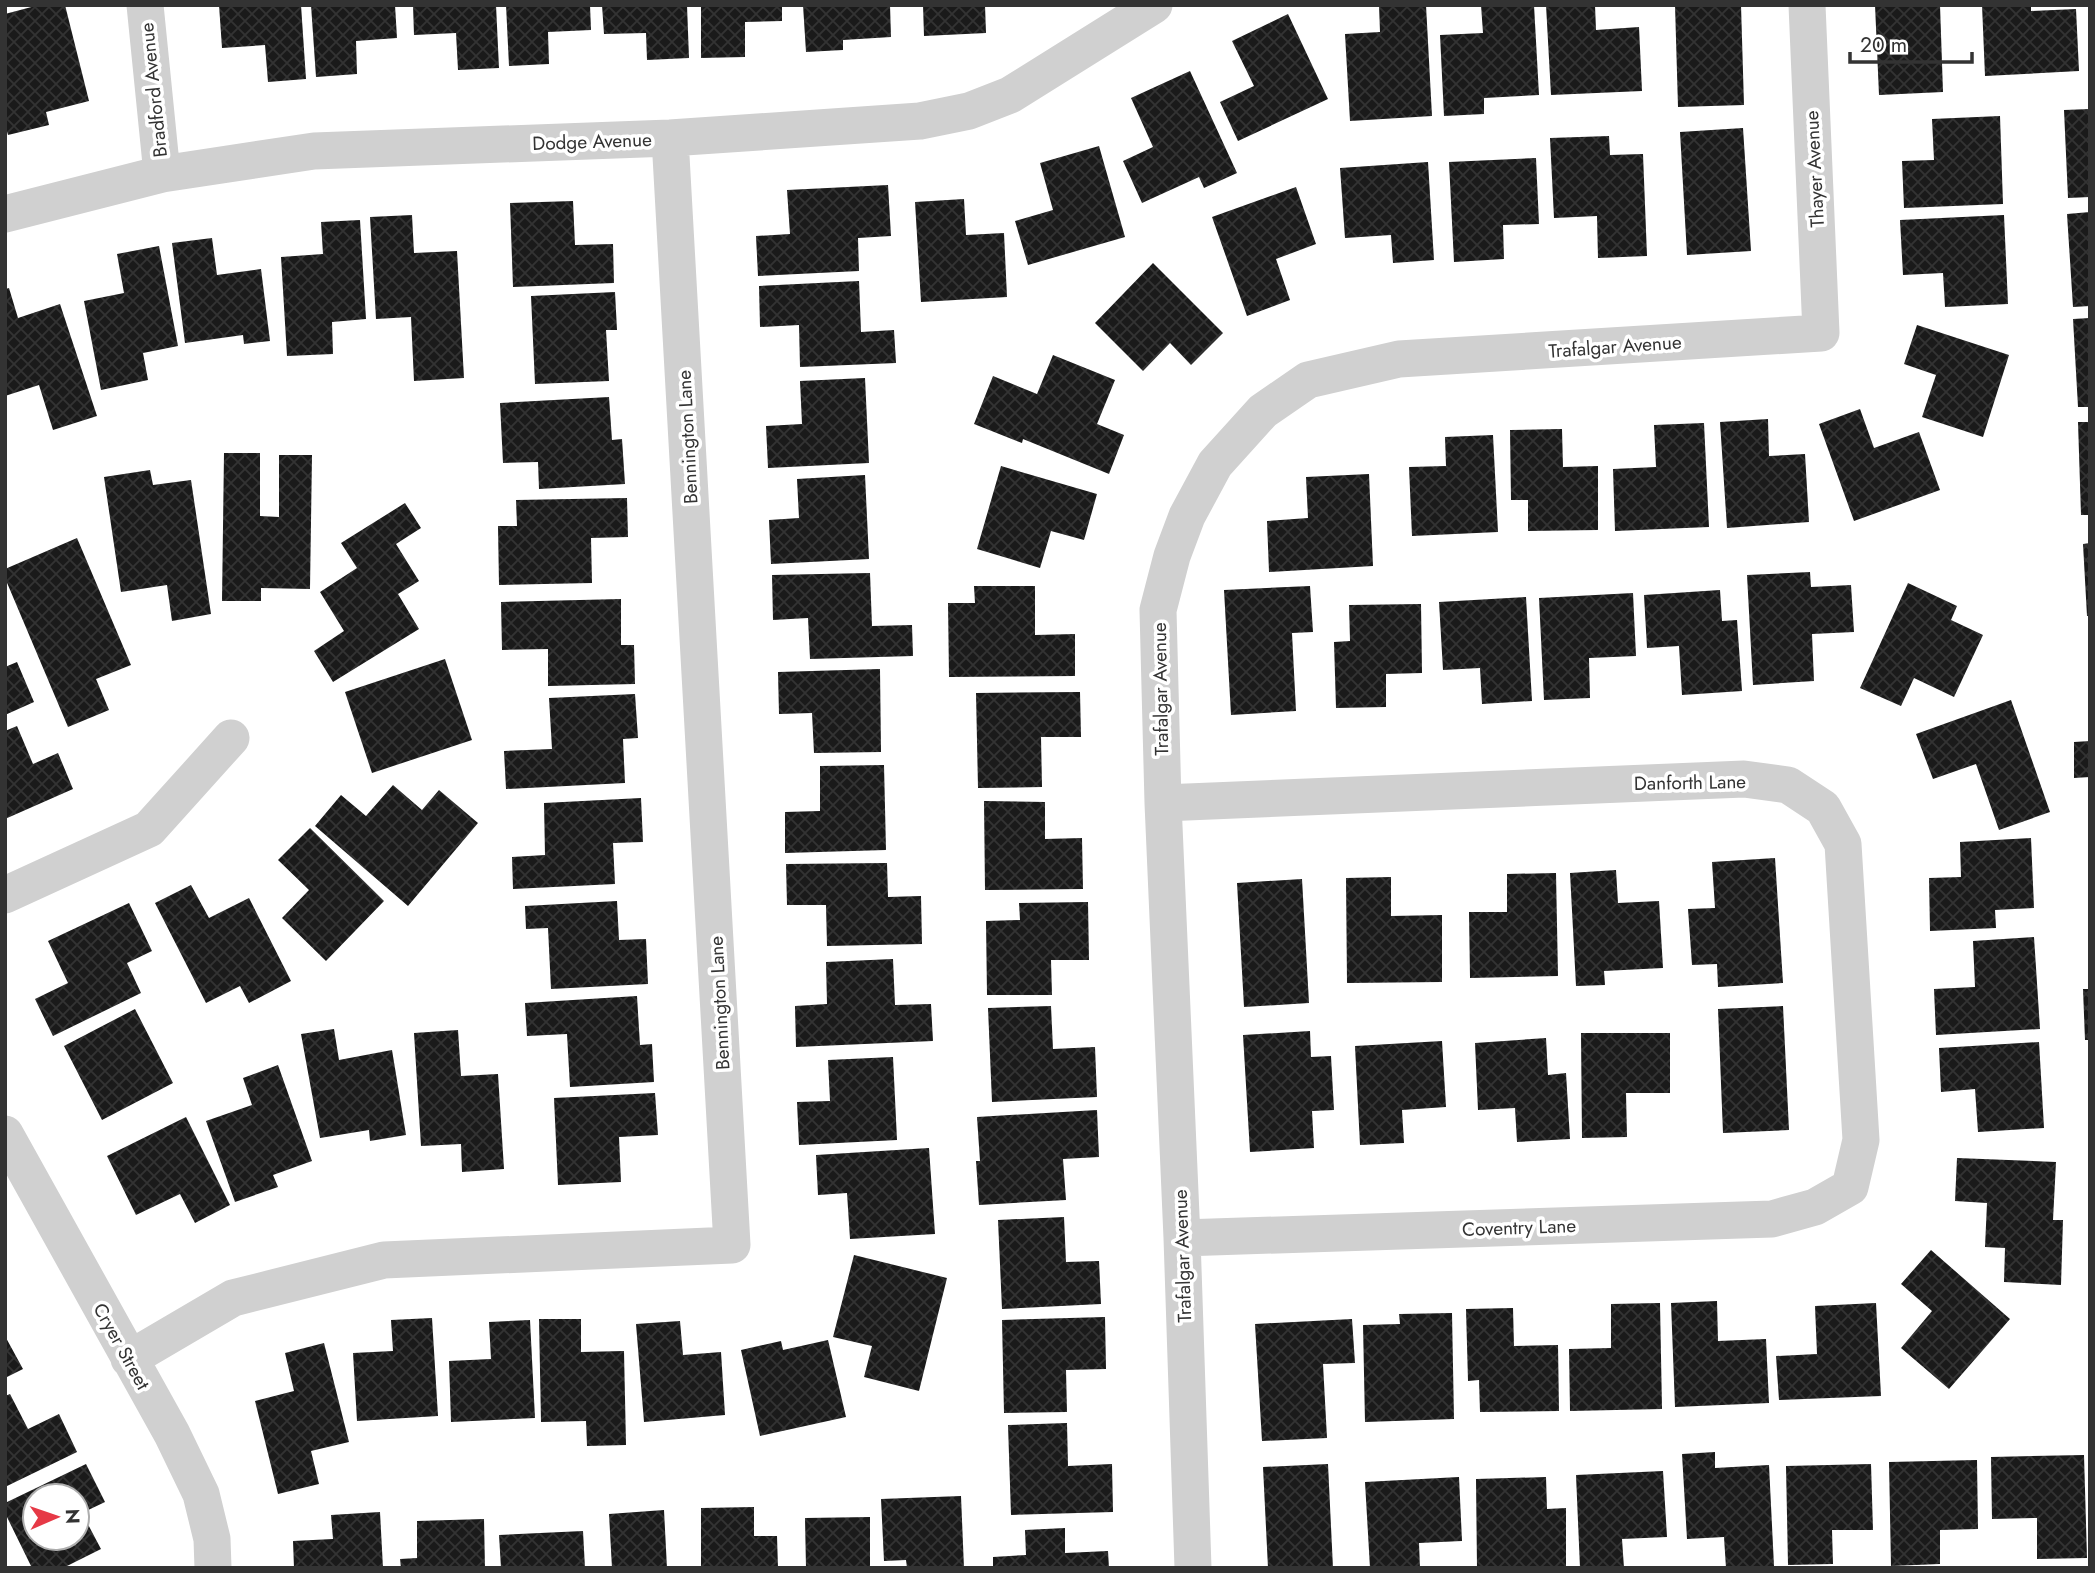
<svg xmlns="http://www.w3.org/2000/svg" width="2095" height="1573" viewBox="0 0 2095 1573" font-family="Jost,sans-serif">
<defs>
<pattern id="building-cross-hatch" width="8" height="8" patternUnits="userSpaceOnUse" patternTransform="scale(1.75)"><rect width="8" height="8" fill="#1a1a1a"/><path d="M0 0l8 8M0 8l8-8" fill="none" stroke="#333"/></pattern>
</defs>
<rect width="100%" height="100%" fill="#fff"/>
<path fill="url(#building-cross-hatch)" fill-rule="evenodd" d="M39,5h26l24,96 -43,11 3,13 -41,10 -3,-10v-111z
M219,5h82l5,74 -38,3 -3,-37 -43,3z
M311,5h84l2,33 -41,3 1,33 -41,3z
M413,5h83l3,63 -41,2 -2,-37 -42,2z
M506,5h84l1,25 -43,2 1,32 -40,2z
M602,5h85l2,53 -42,2 -1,-27 -42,1z
M701,5h81v16l-37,1v35l-44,1z
M803,5h87l1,32 -48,3v10l-37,2z
M923,5h62l1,28 -62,3z
M1379,5h47l6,111 -82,5 -5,-87 35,-2z
M1481,5h53l5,90 -55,3v16l-40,2 -4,-81 43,-2z
M1546,5h49l1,25 43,-3 3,64 -91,4z
M1675,5h66l3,100 -66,2z
M1875,5h65l3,87 -64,3z
M1982,5h49v6l45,-2 3,62 -94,5z
M1288,14l40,85 -90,42 -18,-39 34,-16 -22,-45z
M1190,71l47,102 -33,15 -5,-11 -57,26 -19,-42 30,-14 -22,-49z
M2090,109v88l-22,1 -4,-88z
M2000,116l3,88 -99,4 -2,-47 32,-1 -2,-41z
M1743,128l8,123 -64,4 -7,-123z
M1609,136l1,19 33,-1 4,102 -49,2 -1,-42 -43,2 -4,-80z
M1099,146l26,91 -97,28 -13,-44 38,-11 -13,-47z
M1536,158l3,66 -36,1 1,34 -50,3 -5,-100z
M1428,162l6,98 -41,3 -2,-28 -46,3 -5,-70z
M888,185l3,51 -33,2 1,33 -101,5 -2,-40 34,-2 -3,-44z
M1296,187l20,57 -40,15 14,41 -43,16 -35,-99z
M964,199l2,36 38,-2 3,64 -86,5 -6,-100z
M573,201l2,44 38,-1 1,39 -101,4 -3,-84z
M2090,212v94l-17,1 -6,-93z
M412,215l2,38 43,-2 7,127 -50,3 -3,-64 -35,2 -6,-102z
M2004,215l4,89 -63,3 -2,-34 -40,2 -3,-55z
M360,220l6,99 -34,3 1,32 -46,2 -6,-99 42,-3 -2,-32z
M212,238l5,37 44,-6 9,72 -26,3 -1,-9 -58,8 -13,-100z
M159,246l19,100 -35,7 5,27 -47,10 -17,-89 40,-8 -7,-39z
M1153,263l70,70 -32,32 -21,-22 -27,28 -48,-48z
M859,281l2,51 33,-2 2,33 -96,4 -1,-42 -39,2 -1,-41z
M9,288l9,30 42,-14 37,112 -44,14 -14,-45 -34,11v-107z
M615,292l2,38h-11l3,51 -74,3 -4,-88z
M2090,318v89h-12l-5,-88z
M1917,325l92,30 -26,82 -61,-20 14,-42 -32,-11z
M1053,355l62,25 -18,44 27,11 -15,39 -86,-35 -1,4 -48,-19 19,-48 44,18z
M865,378l4,85 -101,5 -2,-42 36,-2 -2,-43z
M609,397l3,43 10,-1 3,45 -86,5 -1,-27 -35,1 -3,-60z
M1860,409l14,39 45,-16 21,58 -86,31 -35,-97z
M1768,419l1,37 36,-2 4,68 -82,6 -7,-106z
M2078,422h12v93h-9z
M1704,423l5,104 -94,4 -2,-62 43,-2 -2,-42z
M1562,429l1,38 35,-1v64l-70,1v-31h-17l-1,-70z
M1493,435l5,97 -86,4 -3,-69 37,-1 -1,-29z
M224,453h36v63l19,1v-62h33l-2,134 -49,-1v13h-39z
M1001,466l96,28 -13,46 -33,-9 -11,37 -63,-19z
M150,470l3,15 38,-5 20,134 -39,7 -5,-36 -46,7 -17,-115z
M1369,474l4,92 -104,6 -2,-51 41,-3 -2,-41z
M865,475l4,84 -98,5 -2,-44 30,-2 -2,-39z
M627,498l1,39 -37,1 1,45 -93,2 -1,-59h19l-1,-26z
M405,503l16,25 -25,16 23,37 -21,13 21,35 -86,53 -19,-31 30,-20 -24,-39 37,-24 -16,-25z
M77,538l54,127 -35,14 13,31 -41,17 -63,-149v-9z
M2090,543v73h-3l-4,-72z
M1810,572l1,15 40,-2 3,47 -42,2 2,47 -61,4 -6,-110z
M870,573l2,53 40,-1 1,31 -103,3 -2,-41 -35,2 -1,-45z
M1908,583l49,23 -6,14 32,15 -29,62 -40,-19 -13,28 -41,-18z
M974,586h61v49l40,-1v42l-126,1 -1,-74h27z
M1310,586l3,46 -21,1 4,78 -65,4 -7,-125z
M1720,590l2,31 15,-1 5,71 -60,4 -3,-49 -32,2 -3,-53z
M1633,593l3,63 -47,2 1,40 -46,2 -5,-102z
M1526,597l6,104 -50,3 -2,-36 -37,2 -4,-68z
M621,599v46h13l1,39 -87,2v-37l-46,1 -1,-48z
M1421,604l1,69 -36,1v33l-50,1 -2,-66 16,-1 -1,-36z
M445,659l27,81 -100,33 -27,-81z
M17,662l17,40 -29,13v-48z
M880,669l1,83 -67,1 -2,-40 -33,1 -1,-42z
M1080,692l1,45h-40l1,50 -64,1 -2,-95z
M635,694l3,44 -15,1 2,44 -119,6 -2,-38 48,-2 -3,-51z
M2011,700l39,112 -51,18 -23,-66 -43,15 -17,-45z
M17,726l16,38 25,-11 15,36 -68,30v-88z
M2090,741v36l-16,1v-36z
M884,765l2,85 -101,3v-41l35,-1v-45z
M393,785l29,25 17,-20 39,33 -70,83 -93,-80 26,-31 25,21z
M641,798l2,44 -30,1 2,41 -102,5 -1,-32 33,-2 -1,-52z
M984,801l61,1v37l37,-1 1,51 -98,1z
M310,828l74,73 -58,60 -44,-43 27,-28 -31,-30z
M2031,838l3,70 -39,2 1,18 -66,3 -1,-53 32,-1 -1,-35z
M1775,858l8,125 -65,4 -1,-23 -25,1 -4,-56 27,-1 -3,-46z
M887,863l1,34 33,-1 1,48 -95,2 -1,-41h-39l-1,-41z
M1616,870l2,33 41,-2 4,67 -59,3 1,14 -29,1 -6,-113z
M1556,873l2,103 -88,2 -1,-66h38v-38z
M1391,877v39l51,-1v67l-95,1 -1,-105z
M1302,879l7,124 -65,4 -7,-124z
M191,885l18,33 40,-20 42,83 -42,22 -9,-17 -34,17 -51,-100z
M617,901l2,39 27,-1 2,45 -97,5 -3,-61 -22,1 -1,-23z
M1088,902l1,58h-38l1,35h-65l-1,-74 34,-1 -1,-17z
M129,903l23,48 -25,12 14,30 -88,43 -18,-37 33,-16 -20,-42z
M2034,937l6,92 -104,6 -2,-46 41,-2 -2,-46z
M893,959l2,46 36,-1 2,37 -137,6 -1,-41 32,-2 -1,-42z
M2083,989h7v51h-5z
M637,996l3,49 12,-1 2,38 -84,5 -3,-53 -40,2 -2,-33z
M1051,1006l2,43 42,-2 2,50 -105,5 -4,-94z
M1783,1006l6,124 -66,3 -5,-124z
M135,1009l38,74 -71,37 -38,-74z
M334,1029l5,31 53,-10 14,85 -36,6 -1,-11 -49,8 -19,-104z
M458,1030l3,46 37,-2 6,95 -42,3 -1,-28 -40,2 -7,-113z
M1310,1031l1,26 20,-1 3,54 -22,1 2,37 -64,4 -7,-117z
M1581,1033h89v60h-44l1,44 -45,1z
M1546,1038l2,37 18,-2 4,66 -53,3 -2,-34 -37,2 -3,-67z
M1442,1041l4,66 -44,3 2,33 -44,2 -5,-99z
M2039,1042l5,86 -66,4 -3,-43 -34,3 -2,-44z
M893,1057l4,83 -98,5 -2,-43 33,-1 -2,-41z
M278,1065l34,96 -39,14 5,12 -43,15 -29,-81 46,-16 -9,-27z
M655,1093l3,42 -39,2 2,45 -63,3 -4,-87z
M1097,1110l2,47 -36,2 3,41 -87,5 -3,-44h4l-3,-44z
M186,1117l44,88 -35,18 -15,-29 -44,21 -29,-59z
M929,1148l6,86 -85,5 -3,-46 -29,2 -2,-40z
M1957,1158l99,4 -3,58h10l-2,65 -57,-3 1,-34 -20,-1 2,-44 -32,-2z
M1064,1217l2,45 33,-1 2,43 -99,5 -4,-89z
M1931,1250l79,69 -61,70 -48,-41 31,-37 -31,-27z
M854,1255l93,23 -28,113 -55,-14 8,-31 -39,-9z
M1717,1301l1,40 48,-2 3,64 -94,4 -4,-104z
M1660,1303l2,106 -92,2 -1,-62 42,-1v-44z
M1876,1303l5,93 -102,4 -3,-44 41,-2 -2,-48z
M1513,1308l1,38 44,-1 1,66 -79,1 -1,-32 -11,1 -2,-72z
M1452,1313l2,106 -89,3 -2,-97 37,-1 -1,-10z
M1105,1317l1,52 -40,1 1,42 -63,1 -2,-93z
M432,1318l6,98 -81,5 -4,-68 40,-2 -2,-31z
M539,1319h42v33l43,-1 2,94 -39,1 -1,-25 -45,1z
M1352,1319l3,44 -32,1 4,74 -65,3 -7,-117z
M530,1320l5,98 -84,4 -2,-61 42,-2 -2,-37z
M680,1321l3,34 38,-3 4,63 -81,7 -8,-98z
M5,1336l18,33 -18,9z
M828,1340l18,77 -86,19 -19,-86 40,-9 2,9z
M324,1343l25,99 -38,9 8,33 -41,10 -23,-93 39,-10 -9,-38z
M10,1394l18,35 31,-15 18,38 -72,35v-91z
M1067,1423l1,43 44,-2 1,48 -102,3 -3,-90z
M1715,1452v16l54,-3 5,101 -48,2 -2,-31 -37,2 -5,-85z
M2084,1455l3,103 -50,1v-41l-45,1 -1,-62z
M1977,1460l1,69 -38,1v34l-49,2 -2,-104z
M86,1464l19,38 -23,11 19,36 -38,19h-31l-27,-55v-10zM35,1496h42v42h-42z
M1328,1464l5,104h-65l-5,-101z
M1871,1464l2,66h-41l1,34 -45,1 -2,-99z
M1663,1471l4,66 -45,2 2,29h-44l-4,-93z
M1459,1477l3,64 -43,2 1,25h-50l-5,-86z
M1546,1477l1,32 19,-1v60h-89l-1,-89z
M961,1496l3,72h-57l-1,-8 -22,1 -3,-62z
M754,1507v29h23l1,32h-77v-60z
M664,1510l3,58h-55l-3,-54z
M380,1512l3,56h-89l-1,-27 40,-2 -2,-24z
M870,1517v51h-64l-1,-50z
M484,1519l1,49h-84l-1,-9 17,-1v-37z
M1065,1528v25l43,-2 1,17h-116v-11l33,-2 -1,-25z
M583,1531l2,37h-84l-2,-33z"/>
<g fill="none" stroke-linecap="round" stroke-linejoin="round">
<path stroke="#d0d0d0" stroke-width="37" d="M145,5l17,169
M5,214l157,-40 152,-23 356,-13 250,-17 49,-10 41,-16 144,-90
M1163,803l581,-24 44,6 35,23 20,36 18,296 -11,47 -35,20 -43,12 -590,19
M5,895l144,-66 82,-91
M5,1134l167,300 29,60 11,45 1,29
M129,1359l104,-61 151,-38 348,-15 -62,-1107
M1193,1568l-11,-330 -19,-435 -5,-193 14,-54 15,-40 28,-52 48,-53 45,-31 91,-21 422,-26 -14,-328"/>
</g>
<g text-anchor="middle" stroke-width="7" stroke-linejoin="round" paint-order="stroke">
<g font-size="19" fill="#333" stroke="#fff">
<text transform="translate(153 90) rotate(-96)" y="7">Bradford Avenue</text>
<text transform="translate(592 141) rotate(-2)" y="7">Dodge Avenue</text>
<text transform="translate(1814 169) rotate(-93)" y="7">Thayer Avenue</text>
<text transform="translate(1615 346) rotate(-4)" y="7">Trafalgar Avenue</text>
<text transform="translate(687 437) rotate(-93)" y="7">Bennington Lane</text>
<text transform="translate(1160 689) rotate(-91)" y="7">Trafalgar Avenue</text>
<text transform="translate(1690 782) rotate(-1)" y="7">Danforth Lane</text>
<text transform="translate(719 1003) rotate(-93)" y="7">Bennington Lane</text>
<text transform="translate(1519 1227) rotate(-2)" y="7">Coventry Lane</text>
<text transform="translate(1182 1256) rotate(-92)" y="7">Trafalgar Avenue</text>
<text transform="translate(122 1346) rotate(61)" y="7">Cryer Street</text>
</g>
</g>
<rect width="2095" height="1573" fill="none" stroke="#333333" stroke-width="14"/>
<g transform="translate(56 1517) rotate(88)"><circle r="33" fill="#ffffff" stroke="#adadad" stroke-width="2"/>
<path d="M0-5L12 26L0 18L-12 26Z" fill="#e63946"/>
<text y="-10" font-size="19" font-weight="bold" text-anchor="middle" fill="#333333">N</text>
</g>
<path d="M1850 52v10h122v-10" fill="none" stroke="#333333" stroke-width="3.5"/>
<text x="1860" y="52" font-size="21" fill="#333333" stroke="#ffffff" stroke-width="5" paint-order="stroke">20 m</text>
</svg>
